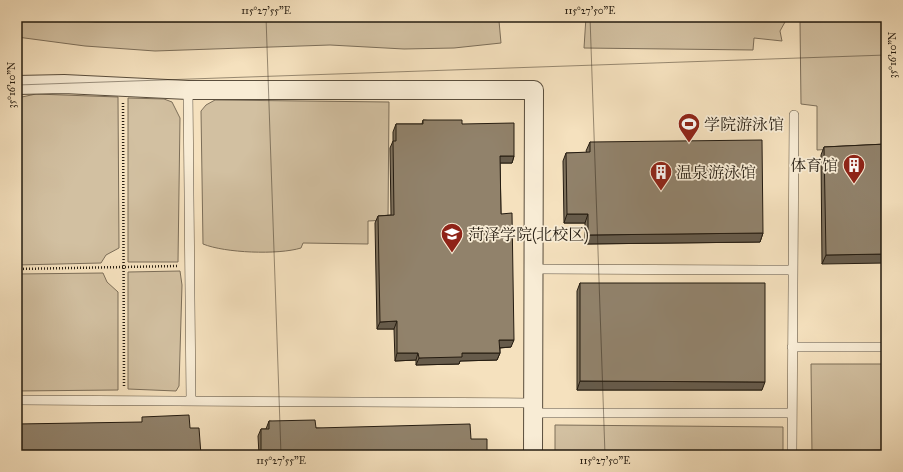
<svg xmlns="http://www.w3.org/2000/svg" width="903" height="472" viewBox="0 0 903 472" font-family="'IM FELL Great Primer','Noto Serif SC',serif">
<rect width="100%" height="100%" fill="#f5e1be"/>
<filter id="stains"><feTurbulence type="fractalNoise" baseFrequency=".005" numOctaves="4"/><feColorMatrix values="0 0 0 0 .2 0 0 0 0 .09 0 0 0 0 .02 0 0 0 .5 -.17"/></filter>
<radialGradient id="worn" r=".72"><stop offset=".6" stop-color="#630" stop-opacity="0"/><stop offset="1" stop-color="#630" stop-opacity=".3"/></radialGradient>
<path fill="#d2c0a1" stroke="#7c6e59" d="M17,17l79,5 403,-1 2,22 -47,5 -50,1 -74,-4 -175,6 -70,-5 -68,-9z
M586,17h197l2,5 -5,9 2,10 -28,-3 -1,12 -169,-2z
M886,21v125l-69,4v-44l-16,-2 -1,-82z
M36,94l82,3 1,151 -13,7 -5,8 -84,2v-167z
M128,98l36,1 8,3 8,16 -2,144h-50z
M215,100l174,2 -1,118 -20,1v23l-65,-1 -2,5c-23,7 -76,5 -98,-4l-2,-133 5,-6z
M180,271l2,14 -3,101 -3,5 -48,-2v-117z
M103,273l4,9 11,10v98l-101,1v-117z
M811,364h75v91h-74z
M555,425l228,2v28h-228z"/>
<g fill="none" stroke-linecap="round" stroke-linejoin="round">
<g stroke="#594d3c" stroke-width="10">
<path id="service" d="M188,90l3,311
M533,269l260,1
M792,347h94
M17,400l516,3
M533,413h259
M792,455l2,-340"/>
</g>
<g stroke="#594d3c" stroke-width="20">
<path id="minor" d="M17,85l47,-1 124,6h346l-1,365"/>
</g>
<path stroke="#251c11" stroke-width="2.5" stroke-dasharray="1 2" stroke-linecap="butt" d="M123,103l1,285
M17,269l160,-3"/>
<use href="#service" stroke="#f8ecd5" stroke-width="9"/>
<use href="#minor" stroke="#f8ecd5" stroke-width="18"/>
</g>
<path fill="#7d705c" stroke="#251c11" d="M423,120l39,4 52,32 -2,7h-12l1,51 10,133 -11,1v5l-3,7 -37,1 -1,3 -43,1v-5l-21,1 -1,-32h-17l-2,-106 3,-7 13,-1 -1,-67 3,-7v-9l3,-8h26z
M590,142l173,91 -3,9 -175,2v-21h-21l-1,-62 3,-8h21l-1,-2z
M886,144l-64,120 -1,-109 3,-8z
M580,283l182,107h-185v-99z
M269,421l47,7 155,11 16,16h-228l-1,-19 3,-7h5z"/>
<path fill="#665b4b" stroke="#251c11" d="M500,156h14l-2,7h-15z
M567,214h21l-3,9h-21z
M763,233l-3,9 -175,2 3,-9z
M886,254v9l-64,1 4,-9z
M397,321l-3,8h-17l3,-7z
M499,340h15l-3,7 -14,1z
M397,353h21l-2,7 -21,1z
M462,353h38l-3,7 -37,1 -1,3 -43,1 3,-7z
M580,381l185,1 -3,8h-185z"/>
<path fill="#91826b" stroke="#251c11" d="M423,120h39v4l52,-1v33h-14l1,58 11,-1 2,127h-15l1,13h-38v4l-43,1 -1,-5h-21v-32l-17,1 -2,-106 16,-1 -1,-74h3v-17h27z
M762,140l1,93 -175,2v-21h-21l-1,-61 24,-1v-10z
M886,144v110l-60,1 -2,-108z
M580,283h185v99l-185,-1z
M189,415l1,13h9l2,27h-184v-31l125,-2v-5z
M315,420l1,8 154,-4 1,15h16v16h-226v-26h8v-8z"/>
<path fill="none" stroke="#251c11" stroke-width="1" stroke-opacity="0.45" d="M266,17l15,438M590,17l15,438M17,85l869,-30M729,455l157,-5"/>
<defs>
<g id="stadium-pin" transform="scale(1.15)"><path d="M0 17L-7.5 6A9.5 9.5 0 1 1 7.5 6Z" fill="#8f2418" stroke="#f8ecd5"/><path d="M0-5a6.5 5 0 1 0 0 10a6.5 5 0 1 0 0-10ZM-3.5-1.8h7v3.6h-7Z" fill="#fff"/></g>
<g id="building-pin" transform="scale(1.15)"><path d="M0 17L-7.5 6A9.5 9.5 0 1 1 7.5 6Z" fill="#8f2418" stroke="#f8ecd5"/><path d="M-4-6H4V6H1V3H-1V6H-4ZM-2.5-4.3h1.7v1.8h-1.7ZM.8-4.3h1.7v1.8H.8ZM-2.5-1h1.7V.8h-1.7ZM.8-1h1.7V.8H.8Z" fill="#fff"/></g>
<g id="university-pin" transform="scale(1.15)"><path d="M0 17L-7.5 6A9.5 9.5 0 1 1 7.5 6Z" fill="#8f2418" stroke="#f8ecd5"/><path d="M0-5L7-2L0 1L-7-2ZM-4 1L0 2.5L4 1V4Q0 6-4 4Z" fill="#fff"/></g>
</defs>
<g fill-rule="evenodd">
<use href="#stadium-pin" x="689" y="124"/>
<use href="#building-pin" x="854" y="165"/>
<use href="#building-pin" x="661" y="172"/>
<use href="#university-pin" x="452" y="234"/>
</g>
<g text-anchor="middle" stroke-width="3.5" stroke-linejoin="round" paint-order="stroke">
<g font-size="16" fill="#251c11" stroke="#f8ecd5" text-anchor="start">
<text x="704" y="130">学院游泳馆</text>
<text x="838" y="171" text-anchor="end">体育馆</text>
<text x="676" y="178">温泉游泳馆</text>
<text x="468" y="240">菏泽学院(北校区)</text>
</g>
</g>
<rect width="903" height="472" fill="none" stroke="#f5e1be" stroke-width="44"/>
<rect x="22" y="22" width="859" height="428" fill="none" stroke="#251c11" stroke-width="1.5"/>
<g font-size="10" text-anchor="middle" fill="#251c11">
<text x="266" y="14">115°27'55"E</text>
<text x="590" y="14">115°27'50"E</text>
<text transform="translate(892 55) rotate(-90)" y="4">35°16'10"N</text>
<text transform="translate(11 85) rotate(-90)" y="4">35°16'10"N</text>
<text x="281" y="464">115°27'55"E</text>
<text x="605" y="464">115°27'50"E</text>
</g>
<rect width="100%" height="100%" filter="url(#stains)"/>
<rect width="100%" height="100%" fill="url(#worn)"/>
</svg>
